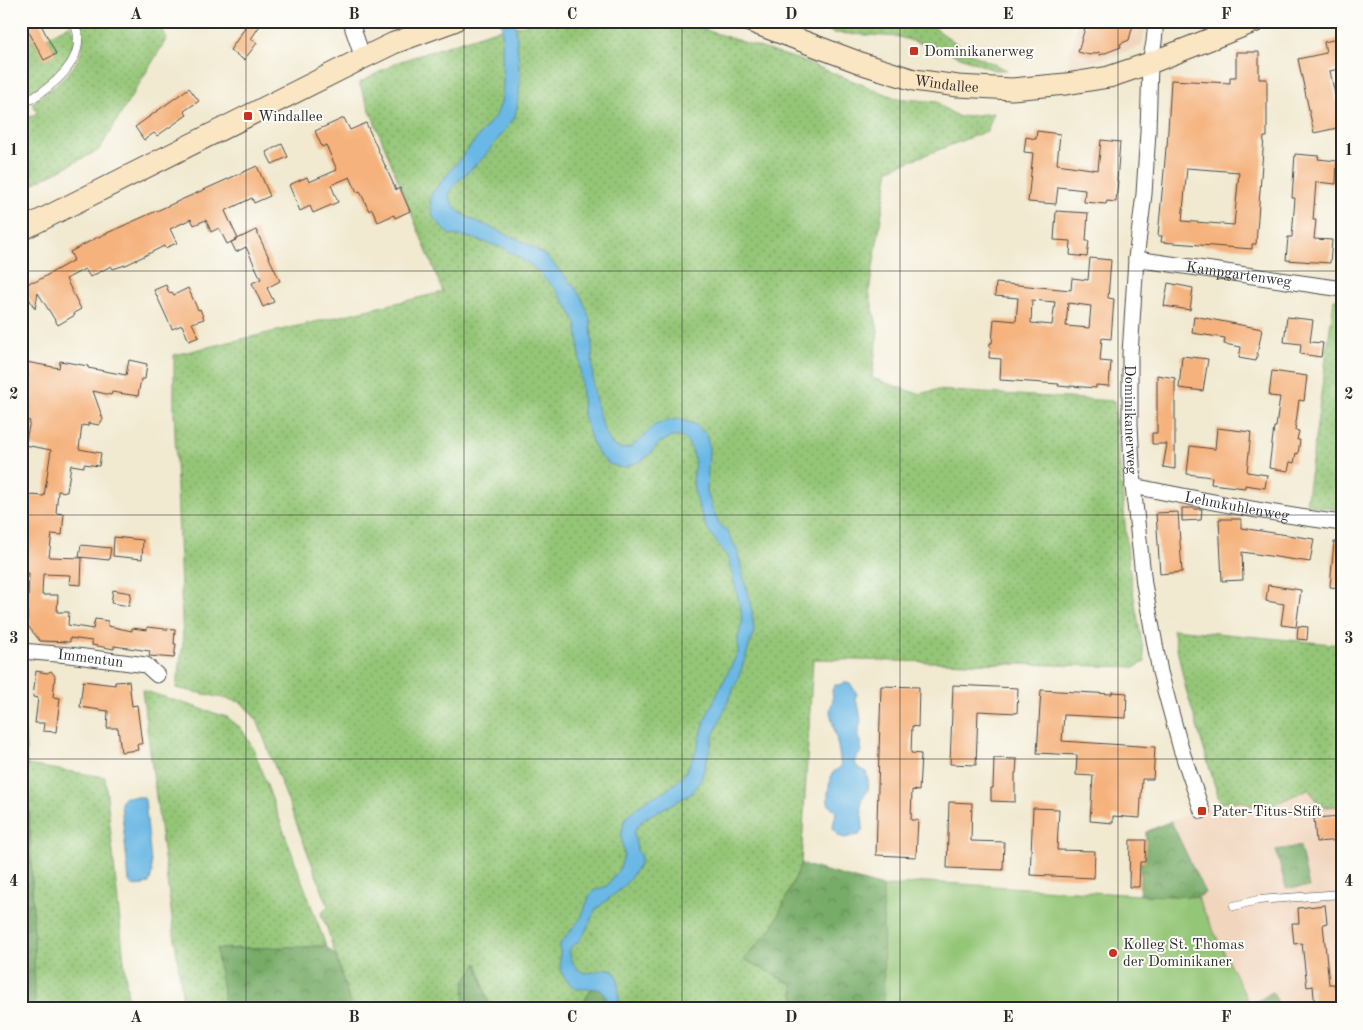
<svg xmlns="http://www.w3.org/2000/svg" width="1363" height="1030" viewBox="0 0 1363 1030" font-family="'Old Standard TT',serif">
<defs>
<pattern id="grass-dots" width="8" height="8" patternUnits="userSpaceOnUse" patternTransform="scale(1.25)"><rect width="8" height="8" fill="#94c677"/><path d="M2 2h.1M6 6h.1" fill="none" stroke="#79a162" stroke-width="1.8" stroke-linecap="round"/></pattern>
<pattern id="forest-crowns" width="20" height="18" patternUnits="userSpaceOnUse" patternTransform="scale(1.25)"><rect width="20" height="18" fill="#77ab68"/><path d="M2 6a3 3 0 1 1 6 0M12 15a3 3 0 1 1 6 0" fill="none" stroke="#628b56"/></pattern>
</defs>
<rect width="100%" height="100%" fill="#fdfcf7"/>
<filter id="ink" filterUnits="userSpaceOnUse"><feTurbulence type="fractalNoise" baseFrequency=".02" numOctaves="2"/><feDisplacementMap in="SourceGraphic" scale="10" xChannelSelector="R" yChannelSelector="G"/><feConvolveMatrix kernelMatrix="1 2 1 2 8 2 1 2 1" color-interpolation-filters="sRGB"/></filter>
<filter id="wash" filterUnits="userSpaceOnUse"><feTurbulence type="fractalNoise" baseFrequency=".0096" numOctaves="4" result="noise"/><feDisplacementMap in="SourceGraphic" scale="20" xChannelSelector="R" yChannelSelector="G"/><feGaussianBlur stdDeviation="1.12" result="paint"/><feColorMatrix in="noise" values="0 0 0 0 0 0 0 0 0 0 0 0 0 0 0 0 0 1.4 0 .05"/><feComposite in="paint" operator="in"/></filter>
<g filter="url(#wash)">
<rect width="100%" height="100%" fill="#f1e9d0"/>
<path fill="#f1d5bd" d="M1079,21h67l-2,16 -3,9 -35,12 -39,9z
M1308,789l14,18 20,-1v203h-458l-1,-122 43,-5 214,13 57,2 8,-5 -34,-71 49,-18 12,-2h12z"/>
<path fill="url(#grass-dots)" stroke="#607851" d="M21,21h2l21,39 12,-7 -9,-16 24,-13c1,4 4,10 4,15 1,5 -2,10 -4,15 -13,24 -27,31 -50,43z
M78,21h80l9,17 -68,112 -78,40v-68l16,-9 -5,-10c26,-20 64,-43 46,-82z
M563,21h89l35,3 116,37 93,37 42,4 6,6 15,9 35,-4 -7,18 -98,38 -20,123 9,38 -6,48 46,16 18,-4 178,11 15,166 16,95 -10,5 -322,-8 -12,205 -27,61 -30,34 49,26 3,24h-184l-17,-24 -16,24h-89l-12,-45 -13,17 -1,28h-112l-25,-81 -6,-14 7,-8 -71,-186 -16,-18 -65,-14 7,-44 -9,-234v-55l269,-63 -84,-209 39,-21 95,-31 40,-8z
M805,21h120l45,32 37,17h-13l-57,-22 -38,-11 -65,-4z
M1334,299l8,1v210l-36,-5z
M1173,629l169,16v161l-20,1 -14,-18 -48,22c-17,-11 -19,-11 -40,-8l-35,-117z
M142,690l85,27 14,11 13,22 72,196 -109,3 9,60h-42z
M27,765l78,12 24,232h-94l-1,-73z"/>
<path fill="url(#forest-crowns)" stroke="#516b4a" d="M21,662h3l-2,29 5,74 7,171 1,73h-14z
M1171,821l34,72 -8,4 -57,-2v-33h5l1,-30z
M1300,846l9,41 -23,1 -10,-38z
M801,864l82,23 1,122h-88l-3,-24 -49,-26 30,-34z
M326,946l10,10 16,53h-126l-10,-60z
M477,963l13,46h-26l1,-28z
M594,985h11l7,24h-33z
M1272,992l5,8 -4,9h-37l18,-7 4,-1z"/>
<path fill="#94c677" stroke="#607851" d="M926,882l214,13 57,2 50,102 -18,8 -1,2h-344l-1,-122z"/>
<path fill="#6bb8e5" stroke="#4b7288" d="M501,21h14l5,56 -1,17 -4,23 -31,40 -29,27 -6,11c4,13 9,16 20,23l57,25 21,14 28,31 7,10 8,21 2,18 1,49 5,26 6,18 8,15 9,4 8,-1 10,-7 16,-16 11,-4 14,-2 16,6 10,9 3,13 -2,44 5,17 7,15 9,10 9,17 15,61 2,20 -7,22 -10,28 -23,53 -13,46 -10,14 -46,24 -8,9 -3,5 1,7 2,11 4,7 -2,8 -10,15 -8,9 -25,20 -11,23 -7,10 -6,4 -3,5c10,43 38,6 47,23 4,7 2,25 4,35h-12c-2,-27 -13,-19 -33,-20l-11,-12 -3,-6 -1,-8v-19l21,-26 9,-23 3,-4 14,-5 13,-18 4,-13 -3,-20 3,-13 5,-8 19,-15 18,-8 13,-11 6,-7 12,-24 9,-32 32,-65v-14l4,-15 -1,-13 -13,-52 -20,-28 -7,-16 -6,-21 -2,-9 2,-22 -2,-10 -5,-9 -6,-6h-11l-12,6 -10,12 -8,6 -18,7 -14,-4 -9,-8 -6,-9 -11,-32 -4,-68 -3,-24 -8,-16 -13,-18 -23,-23 -28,-18 -37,-11 -17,-2 -4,-3 -13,-15 -3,-15 2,-9 64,-78c10,-18 6,-38 6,-58 0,-12 1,-24 -1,-36z
M843,683h7l7,11 -2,4 4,10 2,13 -2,8v9l3,13 -8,10 4,7 8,4c3,11 5,19 -5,27l2,30 -4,6 -7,1 -7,2 -6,-2 -6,-7c0,-7 3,-12 3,-19 -3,-2 -7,-3 -8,-8 -1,-4 2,-25 4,-28 2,-4 6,-4 9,-8l-3,-20 -8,-35 3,-12 -1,-9 3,-5h4z
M125,797h18l2,3 7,73 -3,10 -6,2 -11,1 -3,-5 -8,-77 1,-4z"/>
<g id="blocks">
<path fill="#f5b27d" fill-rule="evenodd" d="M23,21h16l17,33 -12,6z
M248,21h15l-12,18 6,4 -13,17 -14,-10 15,-22h-1z
M1087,21h47l-5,19 -9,4 1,3 -21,8 -1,-3 -9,3 -12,-3z
M1342,38v30l-12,3 12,56 -28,6 -16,-74 28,-6 -2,-11z
M1236,52h23v27h8v58h-3l-8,107h-4v5l-91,-7 1,-6h-4l7,-76 1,-13h1l4,-67 59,3v-6h6zM1187,168l52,4 -5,53 -52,-4z
M189,88l10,13 -15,10 3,4 -30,21 -3,-3 -10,7 -9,-13z
M344,118l6,12 16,-7 30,67 4,-2 10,23 -15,7 -1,-3 -16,7 -6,-13 -3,2 -9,-20 -3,1 -7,-15 -19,8 7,17 -25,11 -3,-7 -10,5 -11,-26 18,-8 2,5 28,-12 -11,-25 -4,2 -7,-16z
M1037,131l23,3 -3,30 41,6 3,-30 19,2 -3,39h1l-2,21 -9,-1 -1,3 -22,-2 1,-12 -27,-3 -2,17 -28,-2 5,-49 -9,-1 2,-15 10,2z
M282,144l6,13 -16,7 -6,-12z
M1295,154l24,2 -1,3 19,2 -1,23 -20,-2 -3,38h3l-2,19 18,1 -2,23 -44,-3 2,-23h4l3,-39h-3z
M257,166l13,30 -16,7 -2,-5 -27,13 13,28 -11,5 -8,-16 -8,4 -5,-12 -12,5 -3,-6 -21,10 7,14 -12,5 -1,-2 -36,18 -15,5 -2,-3 -21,11 -5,-8 -19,10 15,30 -7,4 1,2 -17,10 -20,-32 -3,16 -12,-21 9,-7 3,1 39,-22 -4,-8 26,-14z
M1056,211l32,2 -2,28h3l-2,16 -17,-2 1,-14 -17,-1z
M256,230l24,51 -13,7 7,14 -11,5 -11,-24 9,-4 -15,-32 -10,5 -5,-10z
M1090,258l21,2 -3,38 6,1 -3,40 -9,-1 -2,23 11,1 -2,24 -13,-1v3l-26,-2v1l-12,-1 1,-2 -59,-4 1,-21 -12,-1 1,-15h2l2,-24 22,2 2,-23 -23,-2 1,-13 75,7 1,-12 16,2zM1032,300l23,2 -3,23 -21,-2zM1068,303l23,3 -2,22 -23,-2z
M1168,283l25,5 -3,22 -26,-4z
M166,285l3,8 3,-1 2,3 14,-7 10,22 2,-1 4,10 -12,4 7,14 -10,4 -7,-16 -10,4 -18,-39z
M1194,316l68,13 -6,32 -17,-3 2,-11 -17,-3 1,-6 -33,-5z
M1287,317l26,3 -3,22 13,1 -2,14 -21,-3 1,-10 -17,-2z
M1182,356l26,3 -5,32 -24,-3z
M129,360l18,4 -2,15h-4l-3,17 -26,-4 -1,3 -18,-4 10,28 -4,6 -11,-2v3l-6,-1 -3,24 22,4 -2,13 -15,-2v3l-13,-2 -4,27 -9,-1 -2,22 8,1 -2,21 -10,-1 -3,23 33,1 -1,27 -12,-1 1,-9 -27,-1 -1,21h16l-1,17h12l-1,13 25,4 2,-10 13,2v5l24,5v-3l15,2v-3l28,3 -1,14h2l-2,14 -25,-2 1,-5 -36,-5v3l-22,-4v-4l-22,-3v4l-30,-1 -13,-16 2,-52h-5l5,-78 15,1 7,-46 -26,-5 5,-24 -4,-1 1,-7 -4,-1 5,-37 -4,-1 2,-12 33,6 1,-7 28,5v2l38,7z
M1272,371l35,5 -3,25 -5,-1 -4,30 4,1 -2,9h3l-2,14 -2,-1 -2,10 -4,-1 -2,9 -19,-3 5,-41h2l4,-30 -11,-1z
M1157,375l18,3v91l-12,-2 4,-23h-15v-11h5z
M1217,428l34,4 -4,40 20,3 -2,13 -20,-3v3l-34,-4 1,-7 -25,-3 3,-28 25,3z
M1182,508h12l1,1h7l-1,11 -19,1z
M1178,512l4,60 -22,2 -4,-61z
M1219,519h22v9l73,11 -4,23 -68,-10 1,28 -21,1z
M114,537l29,3 -1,19 -29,-3z
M1334,542h8v46l-12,-1z
M81,545l30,3 -2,12 -30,-3z
M1268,585l33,5 -5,37 -15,-2 3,-21 -18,-3z
M113,590l18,3 -2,13 -18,-3z
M1298,626l10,1 -1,13 -10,-1z
M36,671l11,2 4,-2 4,5 -2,21 7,1 -4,34 -13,-1 1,-8h-9l3,-25 -5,-1z
M83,681l32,4v-3l14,-1 3,25 5,-1 5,39h-5l1,6 -17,2 -3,-24h-11l1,-17 -28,-4z
M953,685l65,3 -1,25 -39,-2 -2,54 -26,-1z
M881,686l38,1 -1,40 -6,-1 -1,27 10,1 -2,37 -7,-1 -1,30h7l-2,37 -40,-2z
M1041,690l71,4v-2l15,1 -1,25 -62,-3 -2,26 93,6 -2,32h-11l-2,39 -27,-2v7l-23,-2 3,-45 -17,-1 1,-20 -40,-2z
M994,758l23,1 -1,14h-1v29l-24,-1v-13h2z
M949,802l23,1 -1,38 33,1 -1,28 -56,-2z
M1033,808l26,1 -2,41 38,1 -1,27 -64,-3z
M1342,816v24l-26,2 -2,-24z
M1130,840h16l-1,22h-5l-1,25h-10z
M1325,905l2,18 -4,1 6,60h5l1,4 7,-1v20l-27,2 -2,-23 -6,1 -5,-44 -8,1 -2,-21h7l-1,-15z"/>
</g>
</g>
<g filter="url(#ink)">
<use href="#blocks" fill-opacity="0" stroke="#494844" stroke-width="1"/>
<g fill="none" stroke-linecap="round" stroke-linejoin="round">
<g stroke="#494844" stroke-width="9">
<path id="lane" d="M21,105c29,-16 72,-47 52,-84
M1234,906l24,-6 84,-6"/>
</g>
<g stroke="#494844" stroke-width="17">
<g id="street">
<path d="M352,21l1,8 10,29"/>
<path id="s1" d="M1156,21l-2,21 -4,21 -2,69 -4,62 -8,65 -6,95v70l3,62 11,98 16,88 21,77 21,62"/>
<path id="s2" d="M1136,259l206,30"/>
<path id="s3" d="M1133,486c69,14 139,28 209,37"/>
<path id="s4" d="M21,651l48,4 77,10 11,10"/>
</g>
</g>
<g stroke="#494844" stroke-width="23">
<g id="secondary">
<path id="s5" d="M749,21l117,44 48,15 44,6 54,3 54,-5 43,-7 41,-14 106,-42"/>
<path d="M21,230l342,-172 31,-15 60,-22"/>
</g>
</g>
<use href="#lane" stroke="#fff" stroke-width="8"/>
<use href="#street" stroke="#fff" stroke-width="15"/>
<use href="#secondary" stroke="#fbe6c4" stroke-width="21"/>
</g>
</g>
<path fill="none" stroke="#2b2b2b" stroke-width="1" stroke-opacity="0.55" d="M246,21v988M464,21v988M682,21v988M900,21v988M1118,21v988M21,271h1321M21,515h1321M21,759h1321"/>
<g fill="#c8321e" stroke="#fdfcf7" stroke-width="2">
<rect x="909" y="46" width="10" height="10" rx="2.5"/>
<rect x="243" y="111" width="10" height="10" rx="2.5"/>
<rect x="1197" y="806" width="10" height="10" rx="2.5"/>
<circle cx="1113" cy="953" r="5"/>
</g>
<g text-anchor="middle" stroke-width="4" stroke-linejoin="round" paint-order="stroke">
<g font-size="15" fill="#2b2b2b" stroke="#fdfcf7" text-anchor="start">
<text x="924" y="56">Dominikanerweg</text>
<text x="258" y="121">Windallee</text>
<text x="1212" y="816">Pater-Titus-Stift</text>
<text x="1123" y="949">Kolleg St. Thomas<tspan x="1123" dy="17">der Dominikaner</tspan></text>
</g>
<g font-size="15" fill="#2b2b2b" stroke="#fdfcf7">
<text dy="5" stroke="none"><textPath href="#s5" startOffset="208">Windallee</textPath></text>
<text dy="5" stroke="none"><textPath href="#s2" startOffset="104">Kampgartenweg</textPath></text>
<text dy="5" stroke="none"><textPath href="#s1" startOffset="400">Dominikanerweg</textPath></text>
<text dy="5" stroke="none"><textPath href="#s3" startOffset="106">Lehmkuhlenweg</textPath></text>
<text dy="5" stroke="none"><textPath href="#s4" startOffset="70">Immentun</textPath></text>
</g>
</g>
<rect width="1363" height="1030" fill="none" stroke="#fdfcf7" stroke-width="55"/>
<rect x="28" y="28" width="1308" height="974" fill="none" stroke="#2b2b2b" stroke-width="2"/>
<g font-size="16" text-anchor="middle" font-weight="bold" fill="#2b2b2b">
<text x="136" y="19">A</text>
<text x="354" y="19">B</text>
<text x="572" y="19">C</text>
<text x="791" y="19">D</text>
<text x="1008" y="19">E</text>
<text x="1226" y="19">F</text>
<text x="14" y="155">1</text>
<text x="1349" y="155">1</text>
<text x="14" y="399">2</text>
<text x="1349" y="399">2</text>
<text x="14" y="643">3</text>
<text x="1349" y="643">3</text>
<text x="14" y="886">4</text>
<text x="1349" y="886">4</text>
<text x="136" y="1022">A</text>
<text x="354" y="1022">B</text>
<text x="572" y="1022">C</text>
<text x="791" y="1022">D</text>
<text x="1008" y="1022">E</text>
<text x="1226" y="1022">F</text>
</g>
</svg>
